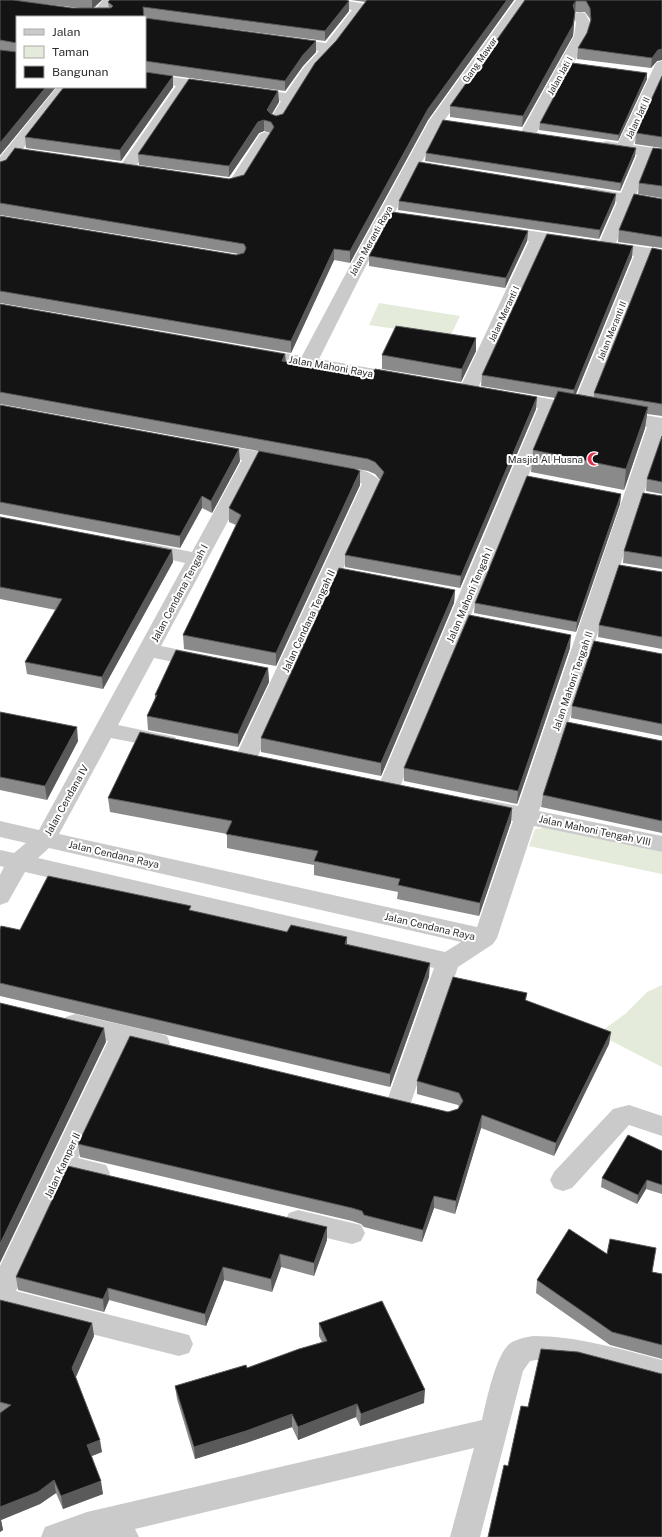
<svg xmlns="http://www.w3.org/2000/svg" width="662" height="1537" viewBox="0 0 662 1537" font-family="'Public Sans',sans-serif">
<rect width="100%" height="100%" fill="#fff"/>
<path fill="#e4ebda" d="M379,303l81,13 -10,21 -81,-12z
M545,828l117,24v22l-133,-28 6,-17z
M662,985v82l-64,-33 27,-20 22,-22z"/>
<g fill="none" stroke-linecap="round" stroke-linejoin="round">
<path fill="#cacaca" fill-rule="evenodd" d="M103,0h15l-14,17h-15z
M307,0h35l24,4 2,3 -33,44 -21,22 -32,51 -5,2 -5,-2 -3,-3 12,-20 -37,-6 -2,-3 2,-3 5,-1 37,5 18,-26 15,-16 -37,-6 -2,-3 2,-3 5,-1 39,5 26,-33 -38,-6 -5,-1z
M516,0h14l-86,121 -84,156 -41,82 90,16 3,4 -3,4 -6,1 -154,-27 -3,-4 3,-4 6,-1 47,8 42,-79 85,-156z
M580,12l5,1 5,9 -2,14 -52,98 -3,3 -5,2 -5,-2 -3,-3 54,-98 2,-14 -3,-6 2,-3z
M662,61v20l-29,64 29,4v10l-11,-2 -15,38 26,4v10l-30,-5 -16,39 46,7v10l-12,-2 -62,156 -6,1 -27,-4 -155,376 -3,5 -8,3 -8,-3 -3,-5 160,-379 -36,-7 -3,-4 3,-4 6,-1 66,11 60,-147 -89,-13 -68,147 -3,4 -6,1 -6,-1 -3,-4 70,-149 -38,-7 -2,-3 2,-3 6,-2 103,15 17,-39 -37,-7 -2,-3 2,-3 6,-2 35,6 16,-38 -36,-6 -3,-3 3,-3 5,-2 12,2 37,-78 2,-3z
M145,73l70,10 5,1 2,3 -2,3 -5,1 -26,-3 -57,84 -6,2 -6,-2 -2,-3 58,-83 -31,-5z
M57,87h15l-66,83 -6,2v-15z
M265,132l5,2 3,3 -30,48 -13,4 -21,-4 -2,-3 2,-3 6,-2 16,2 29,-45z
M616,410l46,8v21l-123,372 123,25v16l-128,-26 -37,112 -4,6 -35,23 -49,141 -9,3 -9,-3 -4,-7 47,-133 -409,-96 -17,30 -8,3v-30l4,-8 -4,-1v-16l14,3 12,-10 -26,-6v-16l39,9 146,-267 -49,-11 -3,-4 3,-4 7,-2 49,10 50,-92 -39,-7 -2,-4 2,-4 7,-2 75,13 7,2 2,4 -2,4 -7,2 -26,-5 -98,183 49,10 3,5 -3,5 -7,2 -49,-10 -36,67 57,12 3,5 -3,5 -8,2 -56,-11 -52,96 418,93 36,-106 -38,-8 -3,-6 3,-6 8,-2 35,7 129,-379 -37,-7 -3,-4 3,-4zM49,848l412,94 -16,10 -407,-94z
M330,464c17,3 41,4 52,19l-125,275 -3,5 -8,3 -8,-3 -3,-5 127,-274 -11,-5 -28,-5 -2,-4 2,-4z
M75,1014l83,19 9,3 3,7 -3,7 -9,3 -28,-7 -52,112 28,7 4,8 -4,8 -9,3 -28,-7 -53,114 173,44 4,9 -4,9 -10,3 -179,-45v-45l108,-225 -42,-10 -3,-7 3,-7z
M629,1105l33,11v20l-33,-11 -57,63 -9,3 -9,-3 -4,-8 4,-8 59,-63z
M298,1210l63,15 4,8 -4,8 -9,3 -63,-15 -4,-8 4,-8z
M533,1336c44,0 87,13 129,24v26c-30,-9 -103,-32 -132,-25l-7,10 -43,166h-30l24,-89 -339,81 4,8h-98l4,-10 42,-15 395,-92c4,-17 14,-69 30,-78 6,-3 14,-5 21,-6z"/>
</g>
<path fill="#8a8a8a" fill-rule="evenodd" d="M0,0h102l-8,8h15l-1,-6 241,-1v10l-24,30 -180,-23v-1h-128v70h39l-56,68zM17,1l63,7h-8z
M351,0h163l-86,120 -78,143 -16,-3 -43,93 -291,-50v-87l236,39 3,-1 -239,-39v-53l229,17 15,-4 26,-42 -6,-2 -5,2 -30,44 -90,-12 -1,-11 140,-63 1,11 -8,12 5,2 7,-2 82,-112z
M525,0h137v60l-5,1 -6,7 -74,-9 1,-11 9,-15 3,-9v-5l-5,-7h-10l-2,24 -51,91 -72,-10v-11z
M145,18l171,23v11l-13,14 -18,25 -132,-18 20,3v11l-52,74 -95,-13 -1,-11 120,-50z
M647,73v6l-29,62 -79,-11 1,-7z
M662,76v72l-27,-4 1,-11z
M662,149v49l-24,-4 1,-11z
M426,153l209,3 -15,35 -195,-30z
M662,199v49l-44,-6 1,-12z
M399,201l216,2 -16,36 -201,-29z
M528,231l-1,10 -22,47 -136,-22v-10z
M662,250v166l-15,-2 -2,14 -21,62 -93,-18 2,-22 22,-52 -74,-12 1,-11 150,-118 -56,137 18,3v-4z
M0,304l285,50 1,8h3v2l247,45 -76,179 -115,-21v-12l35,-75 -5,-6 -7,-3 -368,-67z
M476,338v13l-15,31 -79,-13v-14z
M0,405l240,56 -28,52 -10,-5 -22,40 -180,-34z
M662,436v58l-16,-3 1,-12z
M360,485l-84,181 -92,-17 -1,-14 53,-110 -7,-3v-14z
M621,494l-1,10 -44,128 -102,-19 1,-10z
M662,496v73l-39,-6 1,-12z
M0,517l172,33 1,12 -70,127 -76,-15 -2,-12 31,-52 -56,-11z
M662,572v77l-64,-12 1,-12z
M455,590l-1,13 -73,173 -120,-24v-14z
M570,648l-53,156 -113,-23v-13z
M662,654v82l-91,-18 1,-12z
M268,668l1,14 -31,65 -90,-17 -1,-14 8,-17v-4z
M0,712l78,29 -31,59 -47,-10z
M662,741v92l-121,-26 2,-12z
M108,798l404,10 -1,14 -32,94 -82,-17 1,-7 -84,-17v-10l-87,-17v-14l-117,-22z
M191,911l96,21 60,13 82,32 -39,110 -390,-91v-67l20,1z
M527,993l-1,8 85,31 -2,12 -55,112 -73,-28 -26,86 -21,-6 -12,34 -58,-15 -3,-3 -9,-3 -272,-64 -2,-13 370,-32 10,-3 1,-2 -1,-2 -41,-11v-13z
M662,1151v43l-16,-5 -9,15 -36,-17 1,-9z
M327,1227v13l-13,36 -33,-9 -9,25 -48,-12 -18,46 -97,-26 -5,12 -86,-22 -2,-13z
M607,1254l45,18 10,2v85l-52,-14 -74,-52 1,-13z
M0,1300l92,23 2,13 -18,41 26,75 -10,4 11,38 -40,15 -7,-16 -16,11 -39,16 2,10 -3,2z
M319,1323l105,80 -64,23 -4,-9 -58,23 -6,-13 -46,16 -51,16 -18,-60 -2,-13 72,-18 75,-26 -3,-6z"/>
<path fill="#5a5a5a" d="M92,0h10l-10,9z
M507,0h7l-86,120 -78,143v-12l78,-142z
M349,1v10l-24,30v-10z
M576,1l-1,11 -2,-7z
M575,12l-2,24 -51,91 1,-11z
M316,41v11l-13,14 -18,25v-10l18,-26z
M662,49v11l-5,1 -6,7 1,-10 6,-8z
M647,73v6l-29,62 1,-6z
M173,76v11l-52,74 -1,-11z
M46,87h10l-56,68v-12z
M278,91l1,11 -11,19 -1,-11z
M264,120v11l-5,2 -30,44v-11l29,-44z
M636,148l-1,8 -15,35 1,-8z
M616,194l-1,9 -16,36 1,-9z
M528,231l-1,10 -22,47 1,-10z
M633,246l-1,11 -59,144 1,-11z
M334,249v11l-43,93v-12z
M476,338v13l-15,31 1,-13z
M285,354l1,11 -4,-4z
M537,397l-1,12 -76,179 1,-12z
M648,407l-3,21 -21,62 2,-21z
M239,449l1,12 -28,52 -1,-12z
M360,471v14l-84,181v-13z
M621,494l-1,10 -44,128 1,-10z
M202,496v12l-22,40v-12z
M172,550l1,12 -70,127 -1,-12z
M455,590l-1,13 -73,173v-13z
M571,635l-1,13 -53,156 1,-13z
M268,668l1,14 -31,65v-13z
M77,727l1,14 -31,59 -2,-14z
M512,808l-1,14 -32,94 1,-13z
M347,937v14l-2,-7z
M430,963l-1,14 -39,110v-13z
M104,1028l2,14 -106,221v-19z
M611,1032l-2,12 -55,112 2,-13z
M482,1115l-1,13 -26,86 1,-13z
M647,1180l-1,9 -9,15 1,-9z
M434,1196v12l-12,34 1,-12z
M327,1227v13l-13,36v-13z
M280,1254l1,13 -9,25 -1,-13z
M223,1267l1,13 -18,46 -1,-12z
M108,1288l1,12 -5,12 -1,-13z
M92,1323l2,13 -20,45 -2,-13z
M425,1390l-1,13 -64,23 1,-12z
M357,1404l-1,13 -58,23v-13z
M292,1414v13l-46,16 -51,16 -1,-12z
M100,1440l2,12 -13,5 -2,-12z
M54,1480l2,13 -16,11 -39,16 2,10 -3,2v-25z
M101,1481l2,13 -40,15 -2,-13z"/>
<path fill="#141414" stroke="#5a5a5a" d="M0,0h13l59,8h39l2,-2 -5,-4 2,-2h236l3,1 -24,30 -182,-24 1,10h-127v26l-17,-3z
M367,0h140l-79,109 -78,142 -16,-2 -43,92 -291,-50v-75l236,39 8,-2 2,-5 -2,-4 -244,-41v-41l6,-2 9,-12 214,31 15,-4 30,-48 -3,-5 -7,-2 -6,2 -29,44 -91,-12 51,-75 89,12 -11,19 4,4 5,2 7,-2 32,-51 21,-22z
M525,0h137v49l-4,1 -6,8 -74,-10 9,-15 4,-13 -1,-12 -4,-7h-10l-3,4 2,7 -2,13 -50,91 -73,-10z
M145,18l171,23 -13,14 -18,26 -140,-20z
M0,50l17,2v-2v37h29l-46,56z
M572,63l75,10 -28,62 -79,-12z
M145,72l28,4 -53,74 -95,-13 39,-50h81z
M662,76v61l-26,-4z
M443,120l193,28 -15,35 -195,-30z
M653,148l9,1v37l-23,-3z
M419,162l197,32 -16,36 -201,-29z
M634,194l28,5v38l-43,-7z
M392,212l136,19 -22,47 -137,-22z
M547,234l86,12 -59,144 -92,-15z
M652,248l10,2v154l-68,-11z
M0,304l285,50 -3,7 7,1v1l81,15 5,-9 162,28 -76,179 -116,-21 39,-83 -9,-10 -7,-3 -368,-67z
M396,326l80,12 -14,31 -80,-14z
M558,391l90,16 -22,62 -93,-19z
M0,405l239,44 -28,52 -9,-5 -22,40 -180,-34z
M662,436v46l-15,-3z
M259,451l96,18 5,2 -84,182 -93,-18 58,-120 -12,-7z
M527,476l94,18 -44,128 -102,-19z
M643,493l19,3v61l-38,-6z
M0,517l172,33 -70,127 -77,-15 37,-63 -62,-12z
M619,565l43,7v65l-63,-12z
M339,568l116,22 -74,173 -120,-25z
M469,615l102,20 -53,156 -114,-23z
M594,641l68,13v70l-90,-18z
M176,650l92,18 -30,66 -91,-18 10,-21h-2z
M0,712l77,15 -32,59 -45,-9z
M567,722l95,19v80l-119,-26z
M140,732l372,76 -32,95 -82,-18 2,-6 -86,-18 4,-10 -92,-17 6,-13 -124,-23z
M48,876l143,30 -2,4 98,22 4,-7 56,12 -2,7 85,19 -40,111 -390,-91v-54l1,-3 19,4z
M453,977l74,16 -2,7 86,32 -55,111 -74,-28 -26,86 -22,-5 -11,34 -59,-15 -2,-4 -10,-3 -274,-64 52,-108 318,76 10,-3 5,-8 -4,-8 -42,-12z
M0,1003l104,25 -104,216z
M628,1135l34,16v34l-15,-5 -9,15 -36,-17z
M68,1166l259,61 -13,36 -34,-9 -9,25 -48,-12 -18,47 -97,-26 -5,11 -87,-22z
M569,1229l38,25 3,-15 46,9 -4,24 10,2v71l-50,-13 -75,-52z
M0,1300l92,23 -20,45 28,72 -13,5 14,36 -40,15 -7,-16 -16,12 -38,15v-94l11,-8 -11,-3z
M382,1301l43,89 -64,24 -4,-10 -59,23 -6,-13 -46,17 -52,16 -19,-61 71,-21 1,3 52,-19 28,-8 -8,-18z
M541,1349l37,3 84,22v163h-174l16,-72 4,1 13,-60 7,1z"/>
<defs>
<g id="mosque-bare" transform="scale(1.08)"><path d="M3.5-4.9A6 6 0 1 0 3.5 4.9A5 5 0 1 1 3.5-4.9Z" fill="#e33049" stroke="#fff" stroke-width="2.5" paint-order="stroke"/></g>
</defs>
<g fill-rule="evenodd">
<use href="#mosque-bare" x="594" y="459"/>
</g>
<g text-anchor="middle" stroke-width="4" stroke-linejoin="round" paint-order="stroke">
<g font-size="9" fill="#2d2d2d" stroke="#fff">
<text transform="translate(480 60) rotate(-55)" y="3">Gang Mawar</text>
<text transform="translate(560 76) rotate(-61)" y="3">Jalan Jati I</text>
<text transform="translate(638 118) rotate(-65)" y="3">Jalan Jati II</text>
<text transform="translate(371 241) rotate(-61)" y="3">Jalan Meranti Raya</text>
<text transform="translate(504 314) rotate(-65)" y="3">Jalan Meranti I</text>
<text transform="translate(612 331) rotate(-68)" y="3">Jalan Meranti II</text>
</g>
<g font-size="10" fill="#2d2d2d" stroke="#fff">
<text transform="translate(331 366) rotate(10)" y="4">Jalan Mahoni Raya</text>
<text transform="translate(179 593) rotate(-62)" y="4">Jalan Cendana Tengah I</text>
<text transform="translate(469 595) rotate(-67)" y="4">Jalan Mahoni Tengah I</text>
<text transform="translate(308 621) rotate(-65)" y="4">Jalan Cendana Tengah II</text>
<text transform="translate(572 681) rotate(-71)" y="4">Jalan Mahoni Tengah II</text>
<text transform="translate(66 800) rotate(-61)" y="4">Jalan Cendana IV</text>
<text transform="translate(595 830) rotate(12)" y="4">Jalan Mahoni Tengah VIII</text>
<text transform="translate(114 854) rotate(13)" y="4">Jalan Cendana Raya</text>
<text transform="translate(430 926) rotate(13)" y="4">Jalan Cendana Raya</text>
<text transform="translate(62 1165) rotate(-65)" y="4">Jalan Kamper II</text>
</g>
<g font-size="10" fill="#2d2d2d" stroke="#fff" text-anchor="end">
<text x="583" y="463">Masjid Al Husna</text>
</g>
</g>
<rect x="16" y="16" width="130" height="72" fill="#ffffff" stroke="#ababab"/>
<rect x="24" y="29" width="20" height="6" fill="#cacaca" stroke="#ababab"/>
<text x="52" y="36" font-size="12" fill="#2d2d2d">Jalan</text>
<rect x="24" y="46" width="20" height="12" fill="#e4ebda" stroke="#ababab"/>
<text x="52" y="56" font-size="12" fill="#2d2d2d">Taman</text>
<rect x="24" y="66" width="20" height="12" fill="#141414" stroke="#ababab"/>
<text x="52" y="76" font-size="12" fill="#2d2d2d">Bangunan</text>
</svg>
